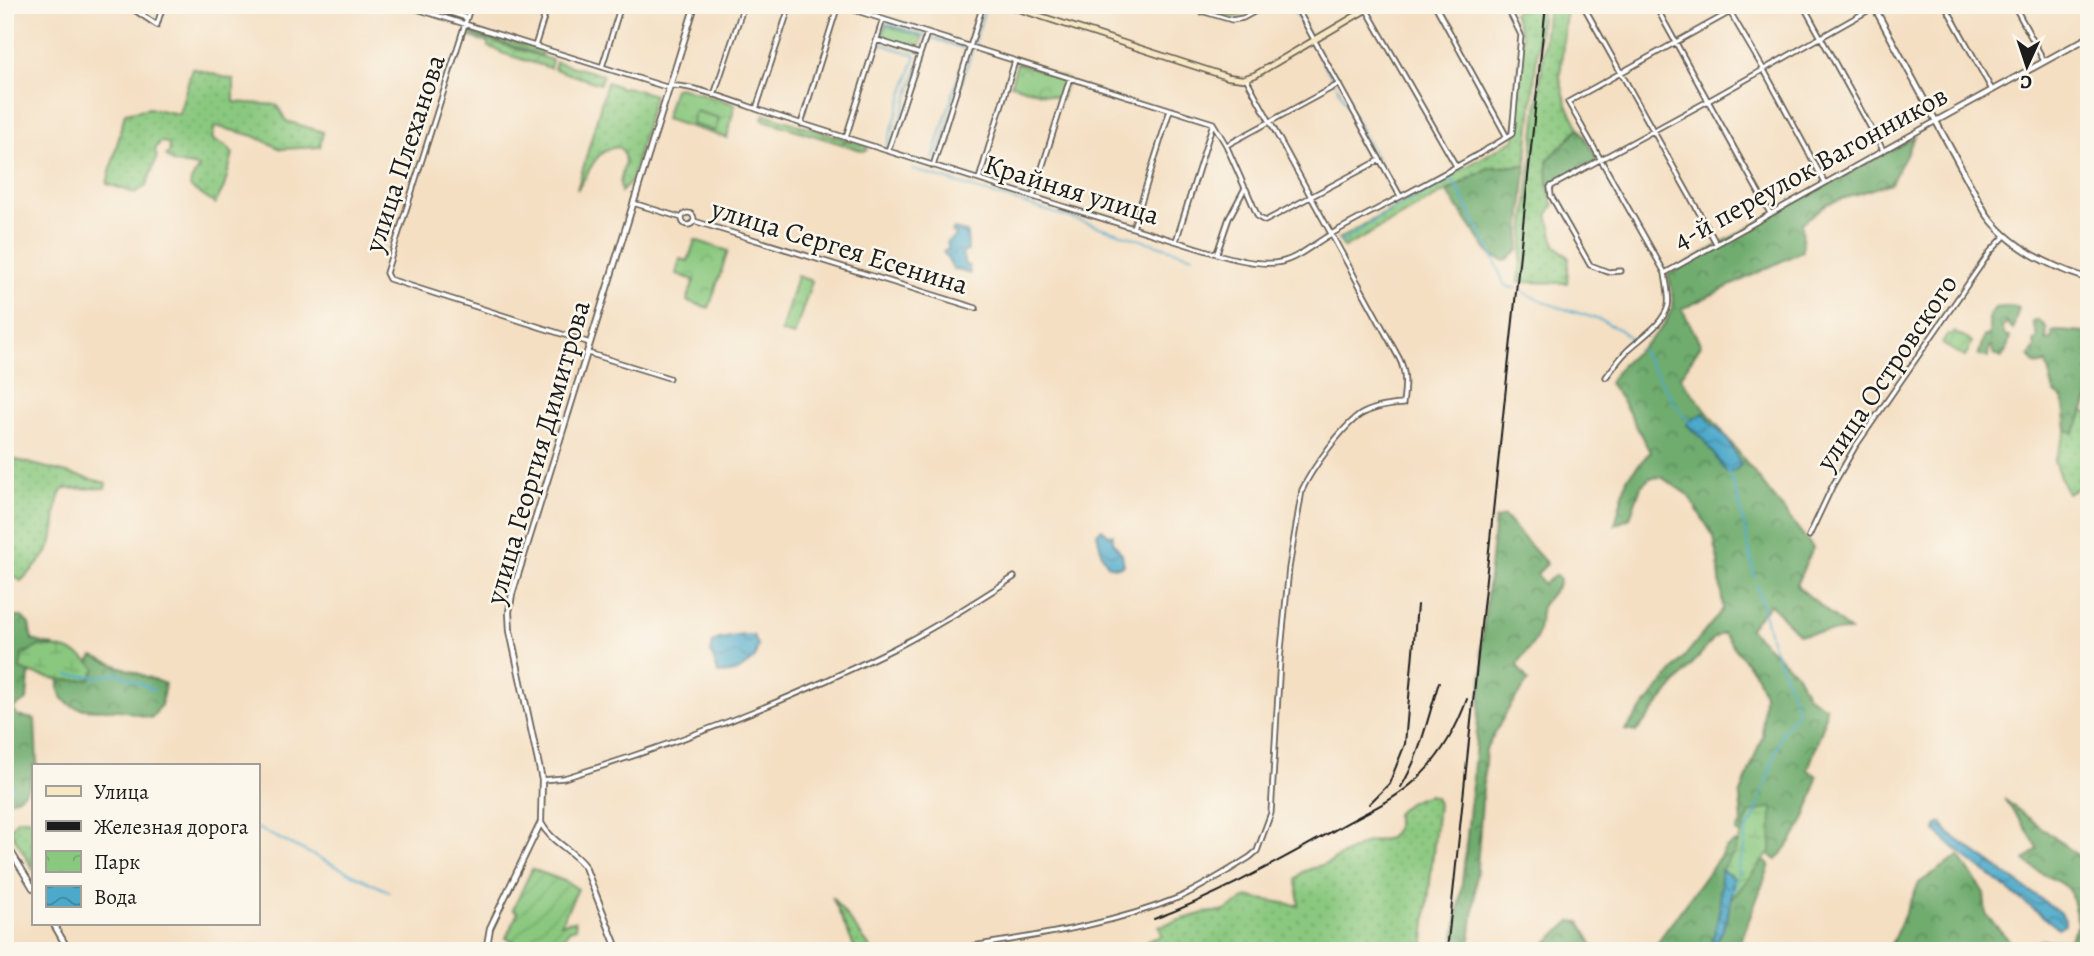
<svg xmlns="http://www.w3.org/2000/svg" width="2094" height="956" viewBox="0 0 2094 956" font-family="Alegreya,serif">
<defs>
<pattern id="grass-dots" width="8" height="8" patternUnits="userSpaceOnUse" patternTransform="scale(1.75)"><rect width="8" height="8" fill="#8ac87f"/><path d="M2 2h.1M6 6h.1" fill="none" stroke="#76ab6d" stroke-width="1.8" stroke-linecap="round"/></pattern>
<pattern id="forest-crowns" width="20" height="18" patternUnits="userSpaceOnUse" patternTransform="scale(1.75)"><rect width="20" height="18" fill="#6fac6e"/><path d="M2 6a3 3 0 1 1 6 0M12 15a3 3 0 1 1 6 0" fill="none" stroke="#5a8b5a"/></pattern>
<pattern id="wetland-marsh" width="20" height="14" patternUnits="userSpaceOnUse" patternTransform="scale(1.75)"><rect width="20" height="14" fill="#8ac87f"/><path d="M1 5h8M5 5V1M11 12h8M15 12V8" fill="none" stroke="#76ab6d"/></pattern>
<pattern id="park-crowns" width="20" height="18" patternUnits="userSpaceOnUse" patternTransform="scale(1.75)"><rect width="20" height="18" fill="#8ac87f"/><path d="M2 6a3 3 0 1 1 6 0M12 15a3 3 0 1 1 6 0" fill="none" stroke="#76ab6d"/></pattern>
<pattern id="garden-furrows" width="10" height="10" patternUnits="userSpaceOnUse" patternTransform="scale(1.75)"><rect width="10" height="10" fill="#8ac87f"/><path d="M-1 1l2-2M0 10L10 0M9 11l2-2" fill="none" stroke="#76ab6d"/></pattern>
<pattern id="water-waves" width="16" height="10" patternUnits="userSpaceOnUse" patternTransform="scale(1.75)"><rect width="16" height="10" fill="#4ca9ca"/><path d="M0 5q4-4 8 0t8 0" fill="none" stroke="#3e89a3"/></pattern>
</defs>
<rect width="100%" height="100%" fill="#fbf7ec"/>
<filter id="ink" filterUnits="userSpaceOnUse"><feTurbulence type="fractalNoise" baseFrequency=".0143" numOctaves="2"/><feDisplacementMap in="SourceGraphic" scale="14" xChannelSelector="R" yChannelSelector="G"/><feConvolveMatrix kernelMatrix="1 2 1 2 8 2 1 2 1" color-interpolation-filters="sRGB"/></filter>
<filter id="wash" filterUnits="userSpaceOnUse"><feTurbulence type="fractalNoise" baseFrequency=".00686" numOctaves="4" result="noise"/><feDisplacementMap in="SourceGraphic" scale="28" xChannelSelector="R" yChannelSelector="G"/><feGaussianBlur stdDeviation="1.57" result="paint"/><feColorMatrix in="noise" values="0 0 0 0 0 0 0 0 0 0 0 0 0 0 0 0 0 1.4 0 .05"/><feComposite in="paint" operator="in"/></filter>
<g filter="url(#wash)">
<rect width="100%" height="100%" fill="#f4dfc3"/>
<path fill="url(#grass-dots)" stroke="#53724e" stroke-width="2" d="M1526,5h16l-16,160 -38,3 -144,80 -5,-9 176,-100 7,-105 -9,-21z
M1548,5h15l3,5 -6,69 7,26 12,23 -32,33c3,19 -2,26 7,44l-6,9 7,31 14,13 -2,25 -48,-1z
M476,31l65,19 2,2 -2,3 -69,-22z
M472,35l80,25 -2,8 -49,-15v-2l-13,-4v-4l-21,-7z
M556,62l47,13 -3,9 -46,-15z
M192,68l42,12v22l43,3 9,16 37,11 -3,15 -39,2 -27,-13 -39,-10 -3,13 14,7 7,8 -9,33 -9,17 -25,-17 1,-6 8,-14 -25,-4 -8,-7 4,-5 -2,-8 -7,-1 -4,4 -2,5 2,6 -11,29 -11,7 -28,-9 18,-71 24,-5 30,6z
M607,82l15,6 4,-1 28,8 -23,87 -10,10 -1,-10 5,-20 -2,-11 -5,-4c-24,2 -28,26 -41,43z
M765,114l34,11v2l1,-2 44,14v3l1,-2 22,6v4l-3,1 -100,-31 -2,-2z
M2084,411l5,3v52l-11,22 -11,5 -13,-31 13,-33 7,4z
M5,457l101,26 -1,5 -42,1c-11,16 -5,40 -13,58 -6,13 -19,24 -29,34l-16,-10z
M1429,795l6,2 3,7 -15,147h-281l5,-10 15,-5 -3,-10 45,-13 21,-2 23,-14 48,8 3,-2 -3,-23 6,-8 28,-10 35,-19 24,-5 7,-9v-15c9,-11 19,-16 33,-19z
M18,819h15v50l-20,-34 -2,-8z
M832,897l41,54h-17z"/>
<path fill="url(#forest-crowns)" stroke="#466445" stroke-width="2" fill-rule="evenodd" d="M1579,128l19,32 -50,26 -1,-25z
M1915,137l-24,46 -64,21 -25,19 1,28 -121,58 19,36 -21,32 133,171 -17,37 54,46 -52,3 -28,-30 -21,25 47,44 12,23 18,11 -2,16 -16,47 9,6c-7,38 -16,54 -40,84l-41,-28 6,-10 -2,-26 22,-59 2,-42 -7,-19 -34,-43 -9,5 -78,94 -11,-2 98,-121 -5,-48 -4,-24 -26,-42 -27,-18 -11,1 -9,8 -11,32 -15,7 12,-47 23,-26 -27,-50 -14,-19c4,-6 8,-13 13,-18 16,-17 45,-34 50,-58 3,-10 -2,-22 -4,-32l60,-36zM1704,413l8,11 15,14 13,27 -13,7 -24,-33 -10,-8 -1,-10z
M1526,165l-7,85 -13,11 -15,-5 -44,-64 41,-24z
M2011,306l8,2 -6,21 -6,-6 -5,4 3,9 5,1 -4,15 -5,6 -7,-3 -3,-9 -2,1 -1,10 -10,-1 6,-20 5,-1v-20l6,-7z
M2038,320l9,8 -1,12 6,-1v-7l5,-1 32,2v66l-15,35 -7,-5 -4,-30 -9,-7 -8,-29 -4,2 -7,-1 -6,-9 6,-7 -1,-6 4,-5 -5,-15z
M1504,516l43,48 -10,10 6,10 13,-9 4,4 -2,7 -16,19 -2,15 -4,19 -19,26 11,16 -19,27 -23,41 -12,158 -5,44h-16c15,-96 20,-193 31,-289l-3,-10 14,-132z
M7,617h15l7,7 3,16 22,6 -5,13 -20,16 -2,25 -14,8 5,8 17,3 2,46h-4c0,21 -8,31 -28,38v-143l7,-4 -7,-14v-23z
M93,656l72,28 -4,21 -9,13c-12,-2 -22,-7 -33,-8 -20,-2 -53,6 -60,-20 -1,-4 1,-12 1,-17l26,-6z
M2004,799l85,65v87h-78l31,-11 27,1 9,-18 -9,-35c-15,-9 -33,-15 -44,-28l13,-11 -11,-19z
M1736,842l34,23 -33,86h-86l75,-103z
M1959,856l25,37 2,22 23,25 -2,11h-119l31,-68z
M1571,921l9,1 16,29h-51l-1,-6z"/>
<path fill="url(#wetland-marsh)" stroke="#53724e" stroke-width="2" d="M39,646c23,1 42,5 57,23l-6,10c-25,4 -46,-1 -70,-10l2,-14z
M1772,807l-1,44 -39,48 1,-22 -12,-7 13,-17 16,-40z"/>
<path fill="url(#park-crowns)" stroke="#53724e" stroke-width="2" d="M1205,5h58c-28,16 -29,14 -60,6z
M886,25l37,12 -5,14 -36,-12z
M1017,63l50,16 -6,20 -50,-15z
M679,87l56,17 -8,34 -62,-19 9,-31z
M695,240l33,11 -19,57 -22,-7 7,-21 -18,-6 4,-15 8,2z
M797,276l15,5 -18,55 -13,-4z"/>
<path fill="url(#garden-furrows)" stroke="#53724e" stroke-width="2" d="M1954,332l18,10 -7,15 -23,-13 6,-10 4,2z
M532,869l35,13 11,7 -17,34 14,-2 1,7 -7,2 -7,11v10h-40l2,-5 -18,-8 12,-26 -5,-3z"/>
<path fill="#8ac87f" stroke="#53724e" stroke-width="2" d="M695,111l24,7 -4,13 -24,-7z"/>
<path fill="url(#water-waves)" stroke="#346273" stroke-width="2" d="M954,229l13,3 1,19 -6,2 3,12 4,1 1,8 -17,-5 -10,-18 6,-2 -2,-7 8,-5 1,-3 -4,-2z
M1704,413l8,11 15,14 14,27 -7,6 -7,2 -24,-34 -16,-14 2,-4z
M1102,529l7,6 4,-1v8l9,12 2,11 -6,2 -9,-1 -7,-11 -5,-22z
M743,635h10l5,10 -3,13c-12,10 -20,18 -37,15l-7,-20 2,-11 6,-3z
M1941,823l10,12 108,77 6,7v5l-7,4 -99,-76 -24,-21 1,-5z
M1721,870l12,7c-1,20 -6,57 -22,70l9,-39z"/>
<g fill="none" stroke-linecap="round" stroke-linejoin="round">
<path stroke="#4ca9ca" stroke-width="2" d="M1291,5l17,30
M926,36l41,13 -35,112
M879,40l6,-17 40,13
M878,43l38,12 -30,93
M968,44l13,-39
M974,45l12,-40
M1314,47l21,36
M1337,86l40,73
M891,149l37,-112
M937,162l35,-112
M1379,163l17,31
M912,169l281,87
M1340,243l51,-33 54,-27 9,-2 41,80 9,23 4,3 7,1
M1520,289c33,25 82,21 112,51
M1640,349l43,66 8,8
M1728,470l10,27 17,80
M68,675l32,2 18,-4 36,17
M5,757l8,32
M257,828l133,64
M1732,891l3,-3 4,-24 5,-12 2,-21 8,-13 29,-88 14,-17v-6l-26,-67 -14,-55"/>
</g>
</g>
<g filter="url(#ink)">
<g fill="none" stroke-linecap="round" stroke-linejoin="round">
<g stroke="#686056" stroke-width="7">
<path id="minor" d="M127,5l30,20 6,-20
M404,5l262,82c20,-6 80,19 102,26 150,48 299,95 449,141 17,5 47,12 64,8 18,-4 35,-20 52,-29 59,-33 121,-62 179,-99l9,-99 -15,-30
M426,5l41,13
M471,5l-85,268 3,6 201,64
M838,5l375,118 13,22 19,43 -16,30 -12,35
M1181,5l51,15 11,-2 24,-13
M1295,5l105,191
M1364,5l92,161
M1435,5l72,132
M1583,5l133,238
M1655,5l115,208
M1726,5l38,65 61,113
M1803,5l80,145
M1945,5l47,85
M2014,5l30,56
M2086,5l3,5
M1201,12l2,-7
M143,16l4,-11
M877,40l43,14
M535,46l13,-41
M602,67l19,-62
M714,95l30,-90
M756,109l34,-104
M801,124l37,-119
M846,137l37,-118
M1227,145l112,-61
M888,151l39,-118
M933,166l50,-161
M979,179l36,-118
M1246,189l12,28 7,4 115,-61
M1033,197l37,-119
M633,203l49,15
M682 219a6 6 0 1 1 12 0a6 6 0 1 1-12 0Z
M694,221l282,87
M1133,228l37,-118
M1176,241l37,-118
M1621,271l-13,1 -18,-7 -39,-69 -1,-9 158,-86 170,-96
M1665,273l271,-152
M588,353l81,25
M1606,377c7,-9 13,-18 21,-26 13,-13 36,-26 41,-45 2,-10 -2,-23 -3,-33l-97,-171 175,-97
M1809,536l23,-49 23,-40 135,-195 15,-16
M542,780l22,-2c112,-34 222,-76 327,-128 42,-21 83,-47 123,-73
M944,951c79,-14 161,-23 236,-54 24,-11 48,-26 70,-40l7,-6 14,-38 9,-153 9,-92 13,-78c9,-20 40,-63 58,-75 13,-8 28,-10 43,-11 2,-16 4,-31 -4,-46l-153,-280"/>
</g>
<g stroke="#686056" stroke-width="8">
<path id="tertiary" d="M1873,5l112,207c24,35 64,54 104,67
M1936,121l153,-84
M541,823c10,19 32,27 44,44l33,84
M5,842l28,46
M53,923l16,28
M486,951l4,-23 51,-106 1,-42 -32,-149 -1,-19 3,-18 183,-589"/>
</g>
<g stroke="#686056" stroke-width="8">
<path id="secondary" d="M1006,5l222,72 15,2 12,-4 119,-70"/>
</g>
<use href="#minor" stroke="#fff" stroke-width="3.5"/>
<use href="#tertiary" stroke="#fff" stroke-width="4.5"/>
<use href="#secondary" stroke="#f7e8c3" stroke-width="4.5"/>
<path stroke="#1c1c1c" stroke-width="2" d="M1401,787c19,-31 27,-70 38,-105
M1369,804l20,-20 16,-40 12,-139
M1154,919c65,-24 126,-59 186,-92 26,-15 55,-27 77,-48 24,-23 39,-49 50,-80
M1447,951l99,-946"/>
</g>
</g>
<g text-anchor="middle" stroke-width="5" stroke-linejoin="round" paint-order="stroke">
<g font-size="28" fill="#1c1c1c" stroke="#fbf7ec">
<text transform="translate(404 153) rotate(-72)" y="10">улица Плеханова</text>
<text transform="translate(1810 167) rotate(-29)" y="10">4-й переулок Вагонников</text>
<text transform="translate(1072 189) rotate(17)" y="10">Крайняя улица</text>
<text transform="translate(840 246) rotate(17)" y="10">улица Сергея Есенина</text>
<text transform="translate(1886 372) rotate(-56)" y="10">улица Островского</text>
<text transform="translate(537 452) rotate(-74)" y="10">улица Георгия Димитрова</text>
</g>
</g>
<rect width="2094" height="956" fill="none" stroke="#fbf7ec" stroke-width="28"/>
<rect x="32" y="764" width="228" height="161" fill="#fbf7ec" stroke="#a29f99" stroke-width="2"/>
<rect x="46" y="786" width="35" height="10" fill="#f7e8c3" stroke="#a29f99" stroke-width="2"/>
<text x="94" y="799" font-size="21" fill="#1c1c1c">Улица</text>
<rect x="46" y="821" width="35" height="10" fill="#1c1c1c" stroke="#a29f99" stroke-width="2"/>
<text x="94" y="834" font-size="21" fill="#1c1c1c">Железная дорога</text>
<rect x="46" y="851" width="35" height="21" fill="url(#park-crowns)" stroke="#a29f99" stroke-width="2"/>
<text x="94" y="869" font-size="21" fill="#1c1c1c">Парк</text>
<rect x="46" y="886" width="35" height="21" fill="url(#water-waves)" stroke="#a29f99" stroke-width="2"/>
<text x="94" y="904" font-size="21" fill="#1c1c1c">Вода</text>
<g transform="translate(2027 66) rotate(183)" stroke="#fbf7ec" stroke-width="5" paint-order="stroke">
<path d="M0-5L12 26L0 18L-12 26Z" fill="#1c1c1c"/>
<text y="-10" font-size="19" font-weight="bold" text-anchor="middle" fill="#1c1c1c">С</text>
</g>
</svg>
